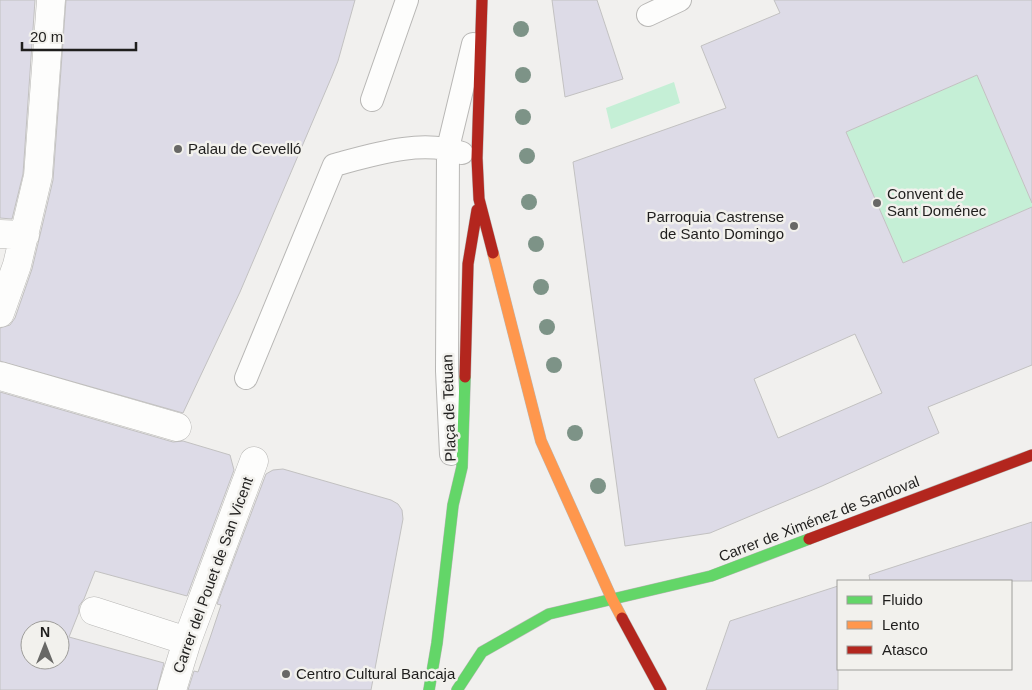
<svg xmlns="http://www.w3.org/2000/svg" width="1032" height="690" viewBox="0 0 1032 690" font-family="Helvetica,sans-serif">
<rect width="100%" height="100%" fill="#f1f0ee"/>
<path fill="#c5efd6" d="M977,75l55,128v4l-129,56 -57,-131z
M674,82l6,21 -69,26 -5,-21z"/>
<path fill="#dddbe7" stroke="#c2c1c1" fill-rule="evenodd" d="M0,0h35l-12,174 -11,45 -12,-1z
M66,0h289l-17,61 -6,15 -92,216 -57,121 -183,-52v-33l10,-3 5,-7 17,-49 21,-89z
M552,0h45l26,79 -58,18z
M774,0h258v203l-55,-128 -131,57 57,131 129,-56v158l-104,42 11,26 -117,53 -112,47 -85,13 -52,-384 153,-54 -25,-62 79,-33zM855,334l27,59 -104,45 -24,-59z
M0,392l173,50 10,-1 47,14 4,15 -47,126 -92,-25 -11,28 -5,7v6l-10,25 95,26 -7,27h-157zM30,630h30v30h-30z
M283,469l108,31 7,4 4,6 1,9 -32,171h-183l6,-19 4,1 12,-34 11,-33 -4,-1 49,-130 7,-4z
M1032,522v59h-162l-1,-6z
M838,586v104h-132l24,-69z"/>
<g fill="none" stroke-linecap="round" stroke-linejoin="round">
<g stroke="#b8b7b5" stroke-width="24">
<path id="lane" d="M648,15l32,-15
M372,100l35,-100
M246,378l88,-213c41,-11 87,-26 128,-12
M451,454l-4,-83 1,-223 25,-104"/>
</g>
<g stroke="#b8b7b5" stroke-width="29">
<path id="street" d="M0,234l25,1
M0,313l17,-48 21,-89 13,-176
M0,376l177,51
M94,611l93,30
M172,690l15,-49 67,-180"/>
</g>
<g stroke="#b8b7b5" stroke-width="12">
<path id="fast" d="M429,690l8,-47 16,-138 9,-38 3,-90
M457,690l25,-38 67,-38 162,-38 98,-37"/>
</g>
<g stroke="#b8b7b5" stroke-width="12">
<path id="slow" d="M493,253l48,188 71,158 10,19"/>
</g>
<g stroke="#b8b7b5" stroke-width="12">
<path id="jam" d="M482,0l-5,158 2,41 14,54
M465,377l3,-113 9,-54
M809,539l223,-84
M622,618l39,72"/>
</g>
<use href="#lane" stroke="#fdfdfc" stroke-width="22"/>
<use href="#street" stroke="#fdfdfc" stroke-width="28"/>
<use href="#fast" stroke="#63d668" stroke-width="11"/>
<use href="#slow" stroke="#ff974d" stroke-width="11"/>
<use href="#jam" stroke="#b3261e" stroke-width="11"/>
</g>
<g fill="#7d9387">
<circle cx="521" cy="29" r="8"/>
<circle cx="523" cy="75" r="8"/>
<circle cx="523" cy="117" r="8"/>
<circle cx="527" cy="156" r="8"/>
<circle cx="529" cy="202" r="8"/>
<circle cx="536" cy="244" r="8"/>
<circle cx="541" cy="287" r="8"/>
<circle cx="547" cy="327" r="8"/>
<circle cx="554" cy="365" r="8"/>
<circle cx="575" cy="433" r="8"/>
<circle cx="598" cy="486" r="8"/>
</g>
<g fill="#686866" stroke="#f2f1ed" stroke-width="2">
<circle cx="178" cy="149" r="5"/>
<circle cx="877" cy="203" r="5"/>
<circle cx="794" cy="226" r="5"/>
<circle cx="286" cy="674" r="5"/>
</g>
<g text-anchor="middle" stroke-width="5" stroke-linejoin="round" paint-order="stroke">
<g font-size="15" fill="#1f1e1d" stroke="#f2f1ed" text-anchor="start">
<text x="188" y="154">Palau de Cevelló</text>
<text x="887" y="199">Convent de<tspan x="887" dy="17">Sant Doménec</tspan></text>
<text x="784" y="222" text-anchor="end">Parroquia Castrense<tspan x="784" dy="17">de Santo Domingo</tspan></text>
<text x="296" y="679">Centro Cultural Bancaja</text>
</g>
<g font-size="15" fill="#1f1e1d" stroke="#f2f1ed">
<text transform="translate(449 408) rotate(-92)" y="5">Plaça de Tetuan</text>
<text transform="translate(819 519) rotate(-21)" y="5">Carrer de Ximénez de Sandoval</text>
<text transform="translate(213 575) rotate(-70)" y="5">Carrer del Pouet de San Vicent</text>
</g>
</g>
<rect x="837" y="580" width="175" height="90" fill="#f2f1ed" stroke="#9e9d9a"/>
<rect x="847" y="596" width="25" height="8" fill="#63d668" stroke="#9e9d9a"/>
<text x="882" y="605" font-size="15" fill="#1f1e1d">Fluido</text>
<rect x="847" y="621" width="25" height="8" fill="#ff974d" stroke="#9e9d9a"/>
<text x="882" y="630" font-size="15" fill="#1f1e1d">Lento</text>
<rect x="847" y="646" width="25" height="8" fill="#b3261e" stroke="#9e9d9a"/>
<text x="882" y="655" font-size="15" fill="#1f1e1d">Atasco</text>
<g transform="translate(45 645)"><circle r="24" fill="#f2f1ed" stroke="#9e9d9a"/>
<path d="M0-4L9 19L0 12L-9 19Z" fill="#686866"/>
<text y="-8" font-size="14" font-weight="bold" text-anchor="middle" fill="#1f1e1d">N</text>
</g>
<path d="M22 42v8h114v-8" fill="none" stroke="#1f1e1d" stroke-width="2.5"/>
<text x="30" y="42" font-size="15" fill="#1f1e1d" stroke="#f2f1ed" stroke-width="4" paint-order="stroke">20 m</text>
</svg>
